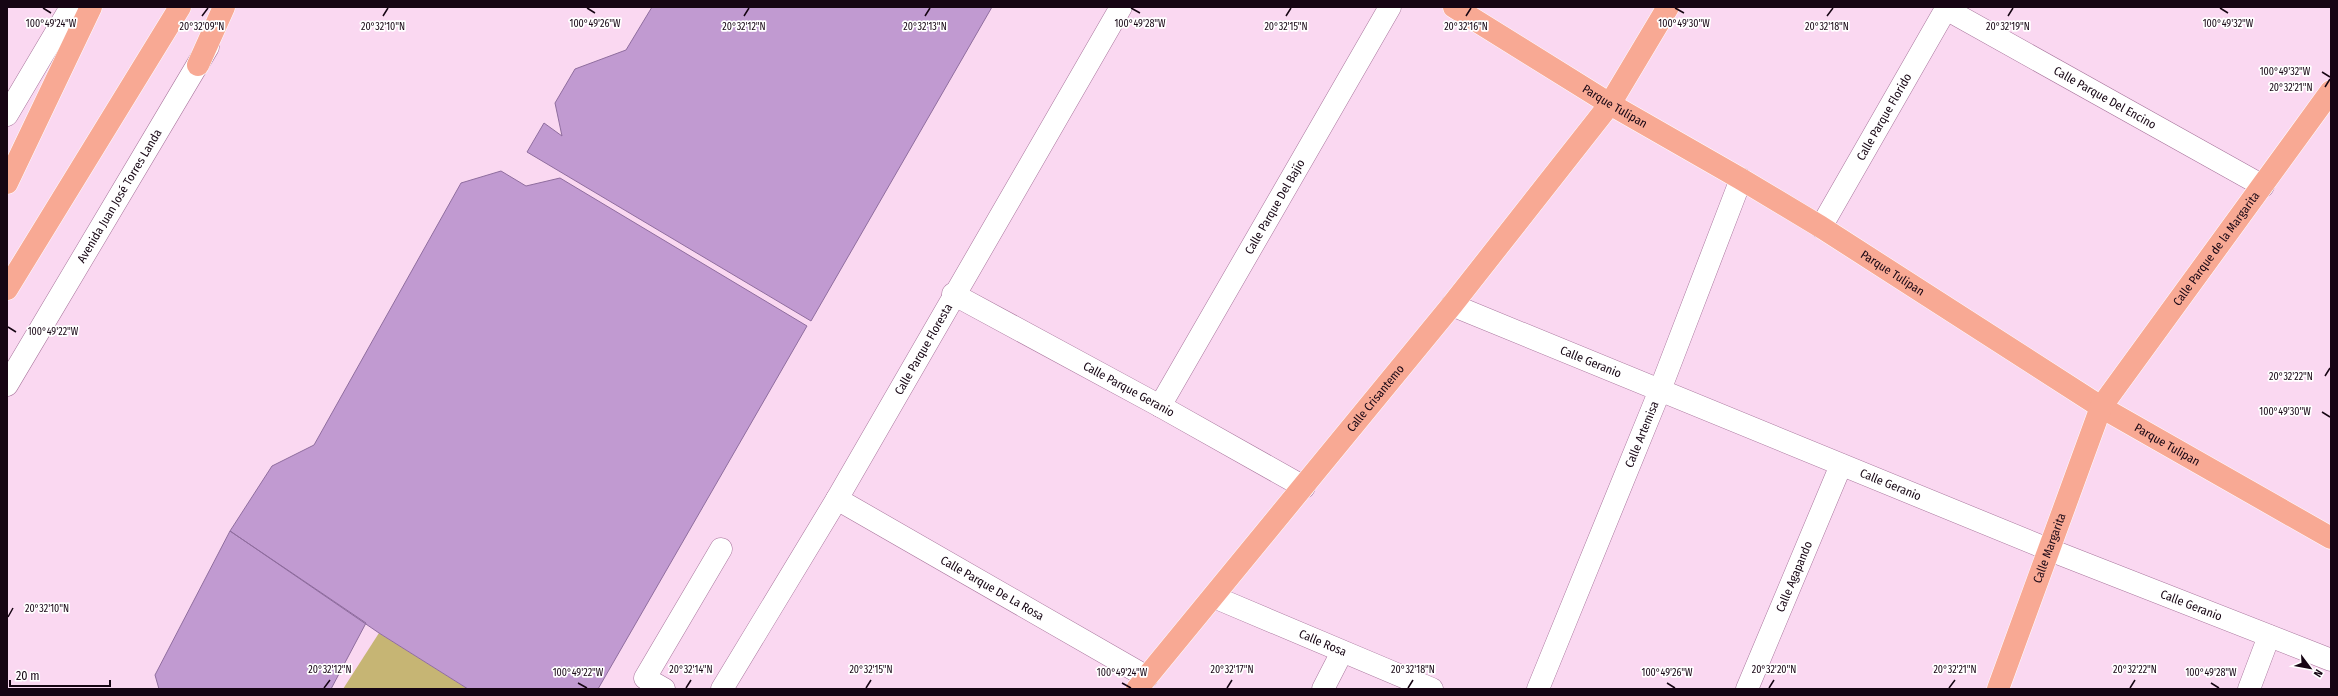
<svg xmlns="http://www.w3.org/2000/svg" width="2338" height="696" viewBox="0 0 2338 696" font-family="'Fira Sans Condensed',sans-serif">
<rect width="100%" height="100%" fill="#fad8f1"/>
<path fill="#c6b574" d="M379,633l89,56h-125z"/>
<path fill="#c19ad1" stroke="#8f6d9e" d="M652,7h340l-181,314 -284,-169 17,-29 18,13 -7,-33 20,-34 51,-19z
M501,171l25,15 34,-8 247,148 -209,363h-130l-89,-56 -149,-102 42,-65 42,-21 147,-262z
M230,531l136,92 -35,66h-172l-4,-14z"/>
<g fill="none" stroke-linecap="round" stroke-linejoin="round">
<g stroke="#a8759c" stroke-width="23">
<g id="minor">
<path id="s1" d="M1946,9l317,177"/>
<path d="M7,115l64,-108"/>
<path id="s2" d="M1821,227l126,-220"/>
<path id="s3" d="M953,294l207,112 144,81"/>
<path id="s4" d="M1452,305l598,245 281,110"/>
<path id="s5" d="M7,385l201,-338"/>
<path id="s6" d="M1160,406l230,-399"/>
<path id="s7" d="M837,499l310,178"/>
<path id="s8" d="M1214,597l218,92"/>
<path d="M664,689l-19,-11 76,-129"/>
<path id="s9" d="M722,689l115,-190 284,-492"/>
<path d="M1323,689l19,-37"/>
<path id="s10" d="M1538,689l122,-299 81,-211"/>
<path id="s11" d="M1747,689l94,-224"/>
<path d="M2249,689l20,-53"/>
</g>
</g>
<g stroke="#fff" stroke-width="23">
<g id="major">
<path id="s12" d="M1454,7l156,97 131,75 80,48 280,180 230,131"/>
<path d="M198,65l26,-58"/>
<path d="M7,183l84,-176"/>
<path d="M7,289l173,-282"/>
<path id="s13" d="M1137,689l315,-384 158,-201 58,-97"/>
<path id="s14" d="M1998,689l103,-282 230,-316"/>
</g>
</g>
<use href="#minor" stroke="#fff" stroke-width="22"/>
<use href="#major" stroke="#f8a994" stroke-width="22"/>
</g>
<path fill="none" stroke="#160513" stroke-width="1.5" d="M43,8l8,5M587,8l8,5M1131,8l9,5M1675,8l9,5M2220,8l8,5M202,16l6,-8M383,16l5,-8M744,16l5,-8M925,16l5,-8M1286,16l5,-8M1466,16l5,-8M1827,16l6,-8M2008,16l5,-8M2322,72l8,5M2325,87l5,-8M8,327l8,5M2325,376l5,-8M2322,412l8,5M8,617l5,-9M578,683l9,5M1122,683l9,5M1667,683l8,5M2211,683l8,5M324,688l6,-8M686,688l5,-8M866,688l5,-8M1227,688l5,-8M1408,688l5,-8M1769,688l5,-8M1949,688l6,-8M2130,688l5,-8"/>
<g text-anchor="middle" stroke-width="3.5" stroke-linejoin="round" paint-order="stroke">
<g font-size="12" fill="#160513" stroke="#fff">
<text dy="4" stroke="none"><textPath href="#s1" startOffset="182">Calle Parque Del Encino</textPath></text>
<text dy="4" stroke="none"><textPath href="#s12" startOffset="189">Parque Tulipan</textPath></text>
<text dy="4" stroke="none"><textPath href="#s2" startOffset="127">Calle Parque Florido</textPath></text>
<text dy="4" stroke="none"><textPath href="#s5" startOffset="220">Avenida Juan José Torres Landa</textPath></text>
<text dy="4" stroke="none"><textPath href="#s6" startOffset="230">Calle Parque Del Bajío</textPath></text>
<text dy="4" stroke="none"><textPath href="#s14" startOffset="496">Calle Parque de la Margarita</textPath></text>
<text dy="4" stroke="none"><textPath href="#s12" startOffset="513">Parque Tulipan</textPath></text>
<text dy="4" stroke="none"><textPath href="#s9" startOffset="395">Calle Parque Floresta</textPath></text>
<text dy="4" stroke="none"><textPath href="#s4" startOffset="150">Calle Geranio</textPath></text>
<text dy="4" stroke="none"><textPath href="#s3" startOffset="200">Calle Parque Geranio</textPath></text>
<text dy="4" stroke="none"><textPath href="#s13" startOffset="376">Calle Crisantemo</textPath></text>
<text dy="4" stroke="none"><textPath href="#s10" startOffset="275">Calle Artemisa</textPath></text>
<text dy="4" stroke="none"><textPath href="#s12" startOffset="837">Parque Tulipan</textPath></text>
<text dy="4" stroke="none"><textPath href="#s4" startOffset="474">Calle Geranio</textPath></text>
<text dy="4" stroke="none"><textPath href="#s14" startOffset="150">Calle Margarita</textPath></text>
<text dy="4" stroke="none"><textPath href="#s11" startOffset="122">Calle Agapando</textPath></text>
<text dy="4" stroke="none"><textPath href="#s7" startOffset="179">Calle Parque De La Rosa</textPath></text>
<text dy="4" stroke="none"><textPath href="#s4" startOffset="798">Calle Geranio</textPath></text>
<text dy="4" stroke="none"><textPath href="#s8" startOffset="118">Calle Rosa</textPath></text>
</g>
</g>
<g font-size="10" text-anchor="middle" fill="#160513" stroke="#fff" stroke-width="3.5" stroke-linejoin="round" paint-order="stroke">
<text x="595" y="27">100°49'26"W</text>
<text x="51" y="27">100°49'24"W</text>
<text x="1140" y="27">100°49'28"W</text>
<text x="1684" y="27">100°49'30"W</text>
<text x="2228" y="27">100°49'32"W</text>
<text x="202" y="30">20°32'09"N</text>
<text x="383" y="30">20°32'10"N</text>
<text x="744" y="30">20°32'12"N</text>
<text x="925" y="30">20°32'13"N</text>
<text x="1286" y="30">20°32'15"N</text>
<text x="1466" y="30">20°32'16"N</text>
<text x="1827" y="30">20°32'18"N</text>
<text x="2008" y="30">20°32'19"N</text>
<text x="2285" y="75">100°49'32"W</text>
<text x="2291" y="91">20°32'21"N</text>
<text x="53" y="335">100°49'22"W</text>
<text x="2291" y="380">20°32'22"N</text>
<text x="2285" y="415">100°49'30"W</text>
<text x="47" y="612">20°32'10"N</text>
<text x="330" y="673">20°32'12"N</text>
<text x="691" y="673">20°32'14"N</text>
<text x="871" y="673">20°32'15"N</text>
<text x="1232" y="673">20°32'17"N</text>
<text x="1413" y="673">20°32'18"N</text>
<text x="1774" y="673">20°32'20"N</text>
<text x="1955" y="673">20°32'21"N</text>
<text x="2135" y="673">20°32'22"N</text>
<text x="578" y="676">100°49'22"W</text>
<text x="1122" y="676">100°49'24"W</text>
<text x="1667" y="676">100°49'26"W</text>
<text x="2211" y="676">100°49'28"W</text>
</g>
<rect width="2338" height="696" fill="none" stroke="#160513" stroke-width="16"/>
<g transform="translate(2310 668) rotate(122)" stroke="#ffffff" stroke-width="3" paint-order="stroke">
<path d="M0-3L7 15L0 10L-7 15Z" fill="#160513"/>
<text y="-6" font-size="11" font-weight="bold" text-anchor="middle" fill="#160513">N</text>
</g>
<path d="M10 680v6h100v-6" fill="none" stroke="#160513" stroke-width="2"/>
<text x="16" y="680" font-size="12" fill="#160513" stroke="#ffffff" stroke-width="3" paint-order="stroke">20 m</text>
</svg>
